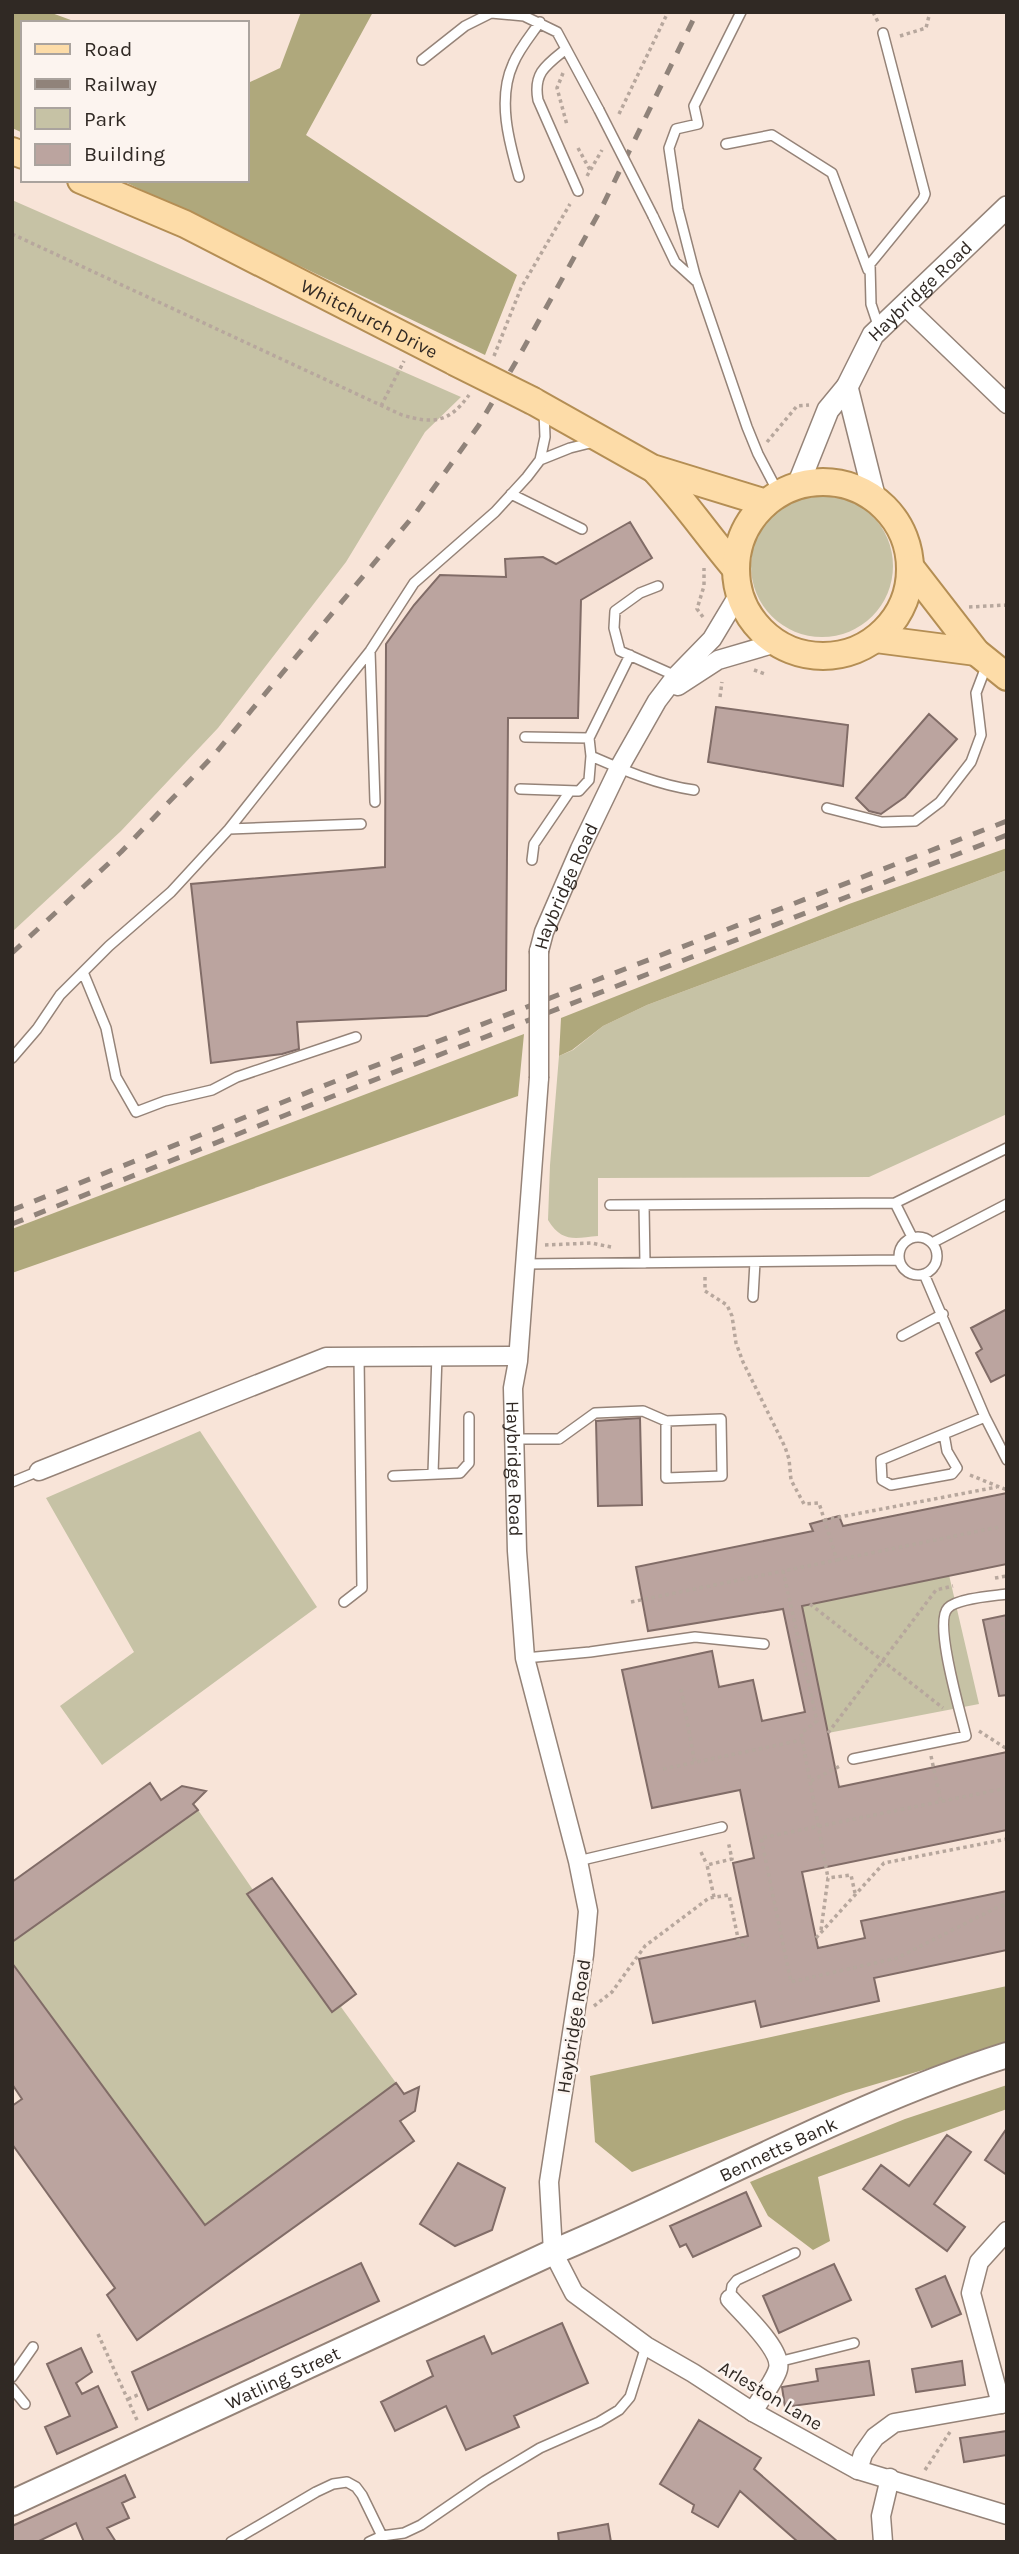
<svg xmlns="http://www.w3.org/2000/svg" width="1019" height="2554" viewBox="0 0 1019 2554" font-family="Karla,sans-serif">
<rect width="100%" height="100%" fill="#f8e4d8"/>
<path fill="#c6c2a5" d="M12,200l449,197 -36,35 -79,130 -128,166 -97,103 -109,101z
M751 566a71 71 0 1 1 142 0a71 71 0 1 1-142 0Z
M1007,870v244l-138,63 -271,1v58c-23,2 -36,7 -50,-16l2,-55 9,-109 14,-6 30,-24 44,-21z
M200,1431l117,176 -215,158 -42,-59 74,-54 -88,-154z
M949,1575l30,129 -151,29 -26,-128z
M150,1783l11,17 37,-10 1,9 -5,5 59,86 19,-12 84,116 -15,13 63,87 6,-2 8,3 -3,16 -14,10 13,20 -277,199 -30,-45 8,-7 -103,-144v-38l10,-8 -10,-14v-202z"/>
<path fill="#afa87c" d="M12,12h37l30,11h-56v110l-11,-5z
M301,12h72l-67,123 211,140 -32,80 -364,-175h126v-100l3,2 30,-14z
M1007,848v22l-360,135 -44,21 -31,24 -13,6 2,-38 288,-114z
M524,1034l-6,62 -506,177v-44z
M1007,1986v59l-161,48 -214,79 -37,-30 -5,-66z
M1007,2085v24l-189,68 12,64 -17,9 -45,-34 -18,-34 155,-63z"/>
<path fill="#bba49f" stroke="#816c67" stroke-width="2" d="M630,522l22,36 -71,42 -3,118h-70l-2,272 -79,26 -130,6 2,27 -17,5 -71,9 -20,-179 194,-17 1,-223 28,-39 26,-30 66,2 -1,-18 38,-2 13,7z
M716,707l132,18 -5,61 -135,-24z
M929,714l28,25 -52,58 -24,17 -12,-3 -13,-13z
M1007,1309v65l-16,8 -15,-29 6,-4 -11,-21z
M640,1418l2,87 -44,1 -2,-85z
M1007,1493v71l-205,42 37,181 168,-35v78l-205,42 16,76 47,-10 -4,-17 146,-30v59l-133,28 5,23 -118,26 -6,-26 -102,22 -14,-64 109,-23 -15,-73 21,-5 -14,-68 -88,18 -30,-138 90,-19 7,36 34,-7 9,41 43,-9 -22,-103 -135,22 -12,-64 177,-36 -3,-7 29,-8 4,10z
M1007,1615v80l-8,1 -16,-76z
M150,1783l11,17 21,-14 24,5 -13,13 5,6 -186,132v-60z
M272,1878l84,116 -24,18 -85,-118z
M12,1963l193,262 191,-142 8,11 15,-7 -4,24 -15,10 14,20 -277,199 -30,-45 8,-7 -103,-144v-38l10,-7 -10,-15z
M1007,2128v47l-22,-15z
M947,2135l24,17 -37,52 31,23 -18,24 -84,-62 18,-24 28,21z
M458,2163l47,25 -13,42 -37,16 -35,-22z
M746,2192l15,34 -68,31 -7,-13 -6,3 -10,-21z
M361,2263l18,38 -231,109 -16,-38z
M834,2264l17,36 -72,33 -16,-37z
M945,2276l16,38 -29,13 -16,-38z
M562,2323l26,60 -74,33 5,11 -53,23 -20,-44 -51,25 -14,-29 52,-26 -6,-15 57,-25 8,18z
M81,2348l11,24 -16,11 6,11 16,-8 19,41 -60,27 -12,-27 25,-11 -23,-52z
M869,2361l5,34 -89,12 -3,-20 36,-6 -2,-12z
M962,2361l3,24 -49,7 -4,-23z
M699,2420l62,38 -7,11 84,73h-40l-58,-51 -22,36 -26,-15 2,-7 -34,-21z
M1007,2431v24l-43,7 -4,-24z
M125,2475l10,22 -13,6 7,15 -22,10 9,14h-32l-8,-19 -39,19h-25v-16z
M608,2524l3,18h-52l-1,-9z"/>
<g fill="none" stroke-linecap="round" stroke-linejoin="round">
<g stroke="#958378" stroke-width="12">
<path id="service" d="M741,12l-47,94 4,18 -22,5 -7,19 9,61 17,66 52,152 11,27 21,40
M566,49c-20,16 -33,24 -28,51l40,91
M422,60l43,-34 26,-13 33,3 33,16 42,78
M726,144l46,-9 60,38 36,97
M519,177c-10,-35 -22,-78 -6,-113 6,-15 18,-29 27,-42
M653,216l22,46 21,19
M879,328l-8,-24 -1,-40 53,-65 2,-5 -42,-161
M540,460l30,-12 24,-6
M511,494l71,35
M658,586l-18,7 -25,18 -1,17 6,23 56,25
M370,651l5,151
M630,655l-41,83 2,18c32,14 67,29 103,34
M525,737l64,1
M520,789l59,2 10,-11 2,-24
M827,808l55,14 33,-1 25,-19 31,-40 10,-27 -5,-42 11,-29
M229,829l132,-5
M532,860l2,-16 36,-53
M83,972l23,56 10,49 20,35 29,-11 47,-11 25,-13 119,-40
M12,1058l25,-29 23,-34 49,-49 62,-54 58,-63 141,-178 44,-68 81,-71 32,-35 13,-17 5,-23 -1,-26
M610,1205l285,-2
M644,1205l1,58
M899 1256a19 19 0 1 1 38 0a19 19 0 1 1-38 0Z
M912,1237l-17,-34 112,-55
M932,1243l75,-39
M524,1264l375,-4
M924,1274l61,143 22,43
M753,1297l2,-35
M902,1336l41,-22
M944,1434l3,17 10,17 -5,6 -61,11 -9,-5 -1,-20 104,-43
M516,1439h43l36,-26 48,-2 23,10 55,-2 1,57 -56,2v-57
M433,1473l4,-118
M393,1476l67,-3 9,-10v-46
M12,1482l27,-11
M344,1602l18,-14 -3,-231
M525,1658l65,-6 105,-15 69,7
M853,1759l113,-23c-5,-22 -33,-114 -18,-128 10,-10 45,-12 59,-14
M578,1861l144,-34
M730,2299l2,-13 5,-6 58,-27
M778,2362l76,-19
M12,2377l21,-30
M12,2388l13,16
M231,2542l85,-50 17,-8 14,-2 9,5 6,8 20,41
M369,2542l13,-6 22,-3 17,-8 64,-44 55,-33 59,-26 20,-12 11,-13 16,-51"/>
</g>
<g stroke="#958378" stroke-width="21">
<g id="minor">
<path d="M905,306l102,98"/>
<path d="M678,686l40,-26 58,-17"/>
<path id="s1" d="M539,951l5,-19 36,-83 39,-81 38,-67 19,-25 36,-37 27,-45"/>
<path id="s2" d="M539,1078l-21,283 -5,27 4,163 8,107 53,203 10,50 -4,44 -35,227 4,70 21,41 72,53 47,27 60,39 105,58 149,45"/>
<path d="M39,1471l287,-114 192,-1"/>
<path d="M730,2299c12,14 53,51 48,70 -3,12 -19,31 -25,43"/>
<path d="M1001,2404l-30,-111 8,-31 28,-31"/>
<path d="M858,2470l5,-16 12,-17 19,-14 113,-20"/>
<path d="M883,2542l-2,-26 9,-38"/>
</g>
</g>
<g stroke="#958378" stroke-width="24">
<g id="tertiary">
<path d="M847,387l28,112"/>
<path id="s3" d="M798,485l30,-75 19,-23 26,-52 134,-128"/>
</g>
</g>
<g stroke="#958378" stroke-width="28">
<g id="secondary">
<path id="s4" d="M12,2503l541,-251c152,-63 296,-147 454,-197"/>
</g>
</g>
<g stroke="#b48e54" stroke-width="30">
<g id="primary">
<path d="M12,151l11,4"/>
<path id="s5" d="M81,180l104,44 270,138"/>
<path d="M533,401l119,67 114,35"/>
<path d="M655,470c29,31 53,66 81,99"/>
<circle cx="823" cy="569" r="87"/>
<path d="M911,568l65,84 31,25"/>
<path d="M876,639l100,13"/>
</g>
</g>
<path stroke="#b7a79d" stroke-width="3.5" stroke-dasharray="3.5 3.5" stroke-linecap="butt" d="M873,12l5,10
M900,36l26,-8 4,-16
M563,73l-6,15 10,37
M619,114l49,-102
M578,148l12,22
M587,176l15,-26
M12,234l390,181c31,9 47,8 67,-20
M494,356l27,-68 49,-84
M381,406l23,-45
M767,442l30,-36 12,-1
M969,607l38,-2
M703,617l-6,-8 7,-23v-18
M754,670l11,4
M720,697l2,-15
M545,1245l46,-2 20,4
M705,1277v14l22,14 5,11 4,27 7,19 42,85 4,12 2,21 13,24 15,-1 18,57 -54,11 34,150 -16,12 27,145
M970,1475l37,15
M824,1520l173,-33
M837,1560l162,-33
M995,1578l12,-2
M631,1602l152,-31
M810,1604l133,104
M1002,1622l5,23
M681,1689l14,74
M979,1731l28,18
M828,1733l108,-143 17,-4
M931,1756l10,46
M663,1769l139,-29
M811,1781l29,-15
M1007,1788l-246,50 30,144 106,-24 101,-51 9,-3
M701,1852l6,13
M714,1897l-7,-32 25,-6 -4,-18
M821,1930l7,-52 23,-3 4,18
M816,1938l68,-75 123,-24
M594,2006l18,-14 33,-46 64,-48 20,-3 10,48 9,5
M98,2334l39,86
M128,2399l12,-5
M925,2470l25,-38"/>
<use href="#service" stroke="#fff" stroke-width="9"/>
<use href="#minor" stroke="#fff" stroke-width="18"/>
<use href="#tertiary" stroke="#fff" stroke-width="21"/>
<use href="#secondary" stroke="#fff" stroke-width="24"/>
<use href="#primary" stroke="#fddca8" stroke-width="26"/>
<path stroke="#90837a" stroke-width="5" stroke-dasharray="12 12" stroke-linecap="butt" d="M12,953l109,-101 93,-97 201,-241 64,-89 38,-65 84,-151 96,-197
M12,1210l334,-133 661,-256
M12,1224l339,-135 656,-254"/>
<g stroke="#958378" stroke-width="12" stroke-linecap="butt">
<path id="service-bridge" d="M599,110l54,106"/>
</g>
<g stroke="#958378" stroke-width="21" stroke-linecap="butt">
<path id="minor-bridge" d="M539,951v127"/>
</g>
<g stroke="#b48e54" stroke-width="30" stroke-linecap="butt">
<path id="primary-bridge" d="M455,362l78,39"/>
</g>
<use href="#service-bridge" stroke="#fff" stroke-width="9"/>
<use href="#minor-bridge" stroke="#fff" stroke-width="18"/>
<use href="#primary-bridge" stroke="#fddca8" stroke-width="26"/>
</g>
<g text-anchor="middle" stroke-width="5" stroke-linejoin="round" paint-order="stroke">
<g font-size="19" fill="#302924" stroke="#fcf4ef">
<text dy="7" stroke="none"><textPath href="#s3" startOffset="233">Haybridge Road</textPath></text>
<text dy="7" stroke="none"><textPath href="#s5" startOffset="320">Whitchurch Drive</textPath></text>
<text dy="7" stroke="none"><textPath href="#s1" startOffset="70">Haybridge Road</textPath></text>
<text dy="7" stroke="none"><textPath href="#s2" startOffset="392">Haybridge Road</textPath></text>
<text transform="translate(573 2026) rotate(-81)" y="7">Haybridge Road</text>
<text dy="7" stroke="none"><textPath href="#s4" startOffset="844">Bennetts Bank</textPath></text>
<text dy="7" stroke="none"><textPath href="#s4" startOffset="298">Watling Street</textPath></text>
<text transform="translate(771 2395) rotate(31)" y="7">Arleston Lane</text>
</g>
</g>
<rect width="1019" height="2554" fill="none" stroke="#302924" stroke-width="28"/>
<rect x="21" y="21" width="228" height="161" fill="#fcf4ef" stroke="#aaa39e" stroke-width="2"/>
<rect x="35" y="44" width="35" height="10" fill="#fddca8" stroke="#aaa39e" stroke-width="2"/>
<text x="84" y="56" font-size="21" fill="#302924">Road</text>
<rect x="35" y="79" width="35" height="10" fill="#90837a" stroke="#aaa39e" stroke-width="2"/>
<text x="84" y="91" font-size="21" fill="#302924">Railway</text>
<rect x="35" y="108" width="35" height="21" fill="#c6c2a5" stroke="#aaa39e" stroke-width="2"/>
<text x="84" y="126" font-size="21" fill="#302924">Park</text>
<rect x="35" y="144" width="35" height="21" fill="#bba49f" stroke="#aaa39e" stroke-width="2"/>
<text x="84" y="161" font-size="21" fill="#302924">Building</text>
</svg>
